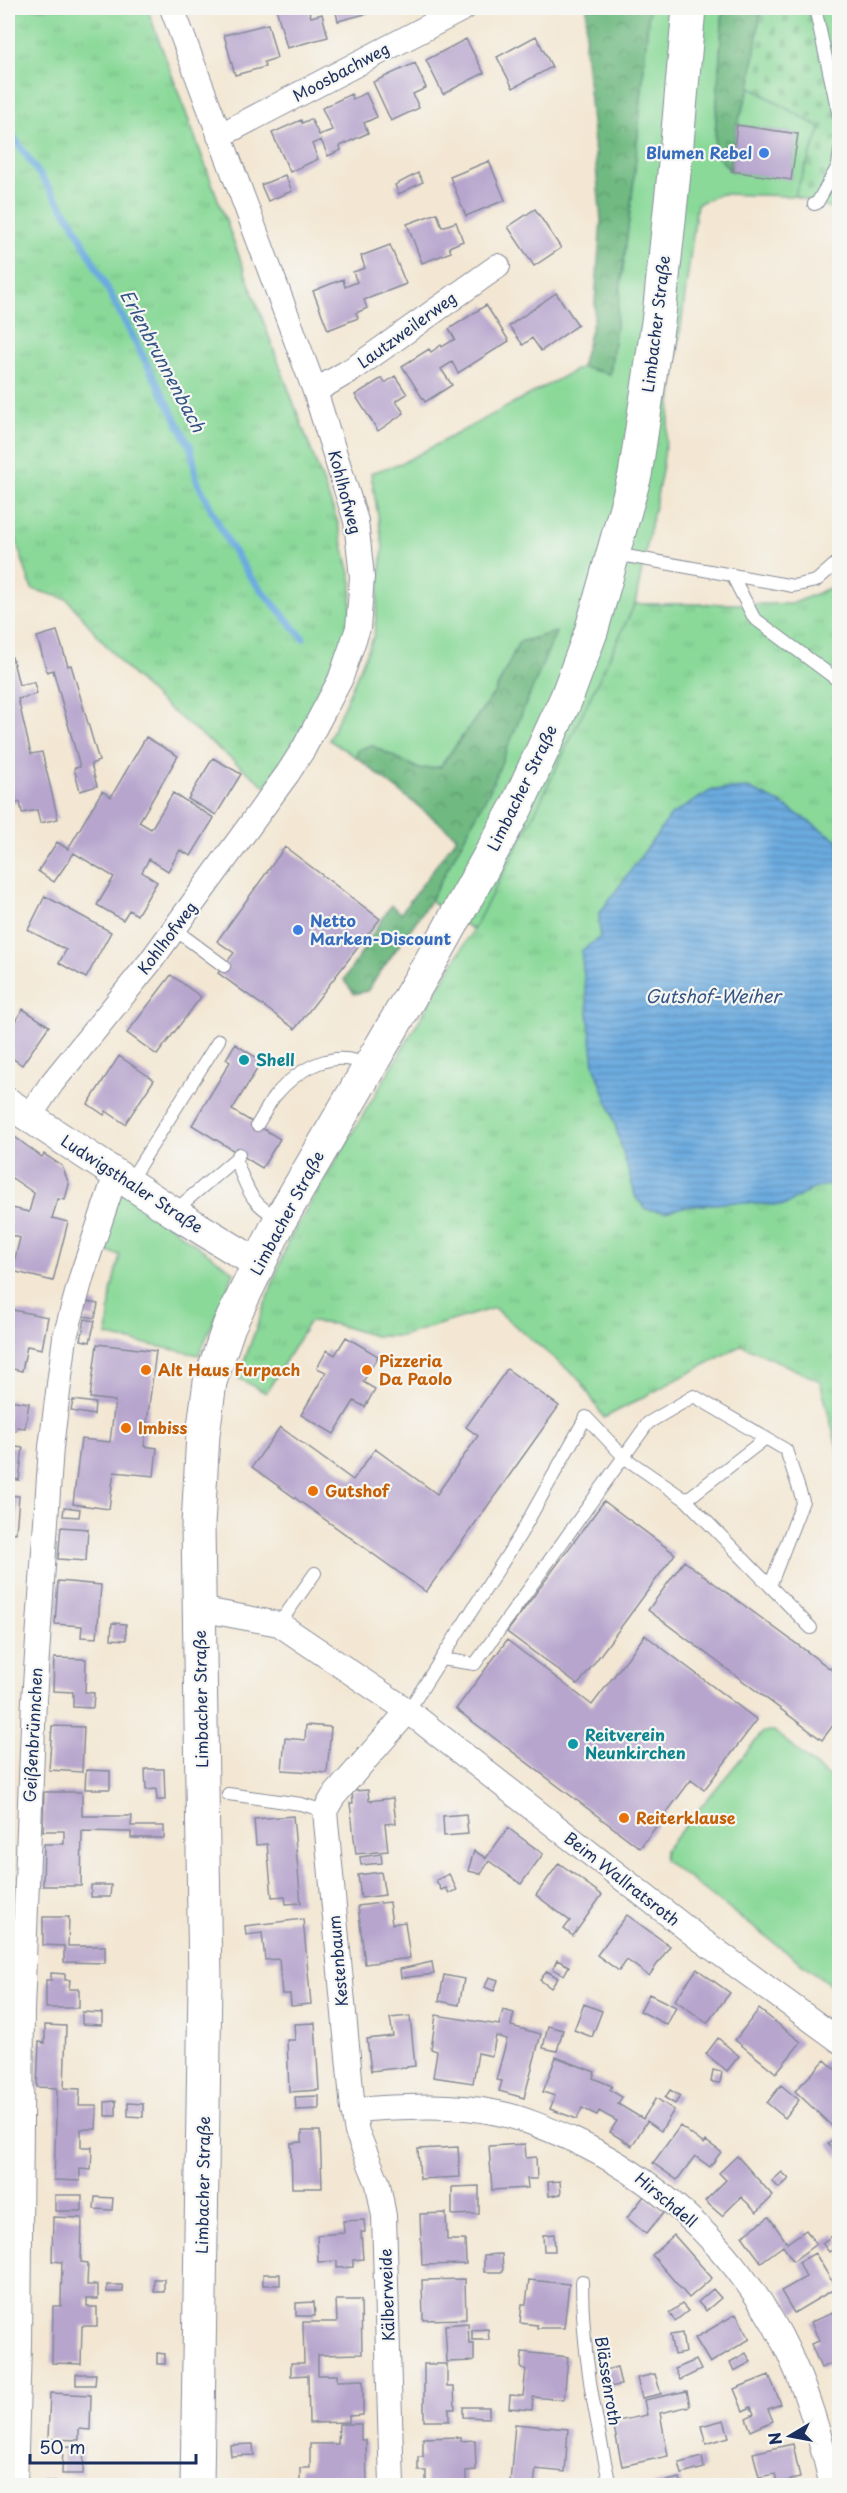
<svg xmlns="http://www.w3.org/2000/svg" width="847" height="2493" viewBox="0 0 847 2493" font-family="'Playpen Sans',sans-serif">
<defs>
<pattern id="forest-crowns" width="20" height="18" patternUnits="userSpaceOnUse" patternTransform="scale(1.5)"><rect width="20" height="18" fill="#6fb981"/><path d="M2 6a3 3 0 1 1 6 0M12 15a3 3 0 1 1 6 0" fill="none" stroke="#5a976d"/></pattern>
<pattern id="cemetery-stones" width="16" height="16" patternUnits="userSpaceOnUse" patternTransform="scale(1.5)"><rect width="16" height="16" fill="#8ad999"/><path d="M2 7V4a2 2 0 0 1 4 0v3zM10 15v-3a2 2 0 0 1 4 0v3z" fill="#76bb86"/></pattern>
<pattern id="park-tufts" width="24" height="20" patternUnits="userSpaceOnUse" patternTransform="scale(1.5)"><rect width="24" height="20" fill="#8ad999"/><path d="M3 7l-1-3M5 7V3M7 7l1-3M15 17l-1-3M17 17v-4M19 17l1-3" fill="none" stroke="#76bb86"/></pattern>
<pattern id="water-rules" width="6" height="5" patternUnits="userSpaceOnUse" patternTransform="scale(1.5)"><rect width="6" height="5" fill="#6cabdf"/><path d="M0 2.5h6" fill="none" stroke="#588cb8"/></pattern>
</defs>
<rect width="100%" height="100%" fill="#f6f6f2"/>
<filter id="ink" filterUnits="userSpaceOnUse"><feTurbulence type="fractalNoise" baseFrequency=".0167" numOctaves="2"/><feDisplacementMap in="SourceGraphic" scale="12" xChannelSelector="R" yChannelSelector="G"/><feConvolveMatrix kernelMatrix="1 2 1 2 8 2 1 2 1" color-interpolation-filters="sRGB"/></filter>
<filter id="wash" filterUnits="userSpaceOnUse"><feTurbulence type="fractalNoise" baseFrequency=".008" numOctaves="4" result="noise"/><feDisplacementMap in="SourceGraphic" scale="24" xChannelSelector="R" yChannelSelector="G"/><feGaussianBlur stdDeviation="1.35" result="paint"/><feColorMatrix in="noise" values="0 0 0 0 0 0 0 0 0 0 0 0 0 0 0 0 0 1.4 0 .05"/><feComposite in="paint" operator="in"/></filter>
<g filter="url(#wash)">
<rect width="100%" height="100%" fill="#f3e7d3"/>
<path fill="#8ad999" stroke="#52847c" stroke-width="1.5" d="M649,8h74l-9,144 17,19 60,8 6,-45 -60,-9 13,-38 71,41 -27,68 -73,-2 -24,10 -35,267 -27,133 -103,215 -59,111 -43,-29 60,-111 29,-148 -24,50 -55,75 -21,2 -48,-24 -13,5 -2,7 -27,-17 45,-104 9,-89 -12,-74 33,-11 177,-95 29,7 24,-195z
M118,1189l116,83 -35,83 -92,-19 4,-44 9,-37 -20,-5z
M774,1731l65,55v203h-3l-172,-129 1,-10 98,-118z"/>
<path fill="url(#forest-crowns)" stroke="#457470" stroke-width="1.5" d="M587,8h62l-15,171 -24,195 -29,-7 13,-49 7,-98 -16,-173z
M723,8h38l-11,79 -13,38 -6,46 -17,-19z
M556,632l-66,158 -60,111 -63,90 -13,3 -10,-14 47,-75 10,8 56,-76 -101,-80 2,-7 13,-5 48,24 21,-2 55,-75 24,-50z"/>
<path fill="url(#cemetery-stones)" stroke="#52847c" stroke-width="1.5" d="M761,8h78v203l-45,-15 27,-68 -71,-41z"/>
<path fill="url(#park-tufts)" stroke="#52847c" stroke-width="1.5" d="M8,8h139l190,512 15,62 -2,50 -37,80 -47,75 -108,-87 -37,-37 -54,-64 -35,-10 -24,-72z
M839,584v870l-19,-73 -78,-36 -138,73 -24,-38 -86,-72 -93,28h-26l-41,-12 -25,-2 -43,71 -28,-15 50,-137 185,-311 59,-111 103,-215h157z"/>
<path fill="url(#water-rules)" stroke="#446d9e" stroke-width="1.5" d="M748,788l32,15 59,38v343h-9l-20,6 -26,16 -48,-4 -53,5 -18,5 -19,-3 -10,-11 -25,-87 -17,-46 -13,-114 19,-14 -1,-23 72,-99 41,-25z"/>
<g fill="none" stroke-linecap="round" stroke-linejoin="round">
<path stroke="#6cabdf" stroke-width="7" d="M8,129l64,92 119,227 6,33 32,63 22,34 52,60"/>
</g>
<g id="blocks">
<path fill="#b7a5cd" d="M276,8h32l3,9 11,-3 6,23 -41,11z
M335,8h46v2l-43,11z
M268,24l9,34 -13,4 1,5 -30,8 -11,-40z
M536,36l16,31 -39,21 -16,-31z
M466,39l18,34 -41,21 -17,-34z
M415,63l11,25 -13,6 6,14 -28,13 -18,-39z
M366,93l11,24 -13,6 4,10 -28,13 1,4 -13,6 -7,-16 -9,4 6,15 -28,13 -18,-39 29,-13 1,3 9,-4 8,16 13,-5 -10,-22 29,-14 2,5z
M737,125l61,9 -7,46 -60,-9z
M489,161l16,39 -39,16 -16,-39z
M418,173l5,9 -24,12 -4,-9z
M285,175l7,16 -24,10 -7,-16z
M535,209l26,39 -27,18 -26,-39z
M437,213l5,14 14,-5 7,19 -14,6 2,5 -29,11 -15,-39z
M390,245l16,39 -42,16 3,8 -11,5 2,5 -30,12 -15,-39 30,-12 2,8 12,-5 -4,-10 12,-4 -4,-12z
M556,293l22,32 -37,26 -9,-13 -9,7 -14,-19z
M486,305l23,36 -51,32 -6,-11 -11,7 11,16 -27,17 -23,-36 27,-17 2,3 10,-7 1,2 13,-8 -6,-10z
M395,376l12,18 -11,7 8,12 -26,18 -23,-36 27,-17 3,5z
M57,631l11,35 3,-1 28,96 -8,3 6,22 -17,5 -6,-23 6,-1 -27,-97 -6,2 -10,-35z
M12,657l7,28 15,-3 3,12 -19,5 13,55 11,-2 16,67 -18,4 -3,-13 -15,3 -2,-11 -12,3v-146z
M146,737l32,19 -39,66 12,7 22,-36 41,25 -23,38 -11,-6 -12,21 -19,-12 -7,13 15,10 -20,33 -8,-5 -6,10 -26,-15 17,-28 -40,-24 -20,29 -16,-11 19,-29 11,7 34,-58 9,6z
M213,758l28,16 -25,41 -28,-16z
M285,847l95,72 -85,110 -77,-56 16,-20 -17,-12z
M45,896l66,36 -25,46 -27,-15 7,-13 -38,-20z
M171,975l30,22 -44,58 -30,-22z
M23,1009l26,17 -27,39 -14,-10v-23z
M235,1044l27,17 -30,49 48,29 -18,29 -70,-43 38,-63 -4,-3z
M119,1056l35,24 -29,44 -19,-13 -2,4 -16,-11z
M12,1135l30,22 2,-3 18,12 7,18 -4,16 -7,-1 -6,19 16,4 -15,59 -41,-10 8,-33 -12,-4v-27l21,5 5,-19 -22,-15 -4,8v-44z
M8,1275l6,2 -5,27 -1,-1z
M85,1301l13,3 -3,14 -12,-2z
M8,1309l40,8 -6,32 -15,-3 -5,25 -14,-3z
M85,1319l10,2 -5,21 -9,-2z
M346,1337l32,19 -15,26 12,7 -10,18 -11,-6 -20,33 -33,-19 25,-43 -9,-4 10,-18 8,5z
M97,1344l59,7 -12,95 13,2 -3,28 -40,-4 -5,37 -36,-5 8,-65 29,3 5,-41 -25,-3z
M507,1369l52,37 -133,186 -174,-125 28,-40 73,53 22,-31 62,45 41,-58 -12,-9z
M8,1400l21,3 -4,25 -8,-1 -1,4 -8,-1z
M73,1400l22,3 -1,12 -23,-4z
M8,1446l15,2 -4,32 -11,-2z
M8,1495l11,1 -3,37 -8,-1z
M604,1501l71,53 -97,131 -71,-53z
M64,1507l16,2 -1,8 -16,-1z
M61,1527l27,2 -2,32 -28,-2z
M684,1561l156,115v40l-18,24 -174,-130z
M58,1581l43,4 -4,53 -16,-1 1,-11 -27,-2z
M112,1623l14,1v16l-15,-1z
M645,1635l112,85 -53,70 -13,-10 -51,68 -184,-139 51,-69 85,65z
M54,1658l32,1 -1,33 9,1 -1,15 -20,-1v-15l-20,-1z
M306,1725l25,2 -4,46 -45,-3 3,-32 20,2z
M52,1726l32,1 -2,45 -33,-2z
M145,1769h19l1,31h-8l-1,-11 -10,1z
M86,1770l24,1v18h-25z
M368,1790l1,11 24,-3 3,25 -11,1 3,27 -32,3 -6,-51h3l-1,-12z
M44,1792h38v24h50l-1,10h33v12h-33v-6l-49,-1 -1,55h-38l1,-42h20v-13h-21z
M466,1814l2,20 -24,2 -1,-20z
M293,1816l8,87 -15,1 -1,-8 -13,1 -5,-53 -11,1 -2,-26z
M508,1828l35,26 -22,30 -32,-23 -8,13 -13,-3 6,-20 12,7z
M381,1854l1,9 -21,2 -1,-8z
M559,1863l43,32 -29,41 -9,-7 6,-8 -34,-26z
M381,1872l4,23 -24,3 -3,-23z
M449,1874l8,16 -8,3 -3,-5 -5,2 -5,-10z
M91,1885h20l-1,12h-19z
M389,1902l3,22 13,-2 5,36 -45,6 -7,-58z
M627,1915l43,31 -21,30 -22,-16 -8,11 -22,-16z
M43,1917h26l-1,29h37v17l-41,-1v-16l-21,-1z
M303,1919l8,85 -20,2 -1,-12h-8l-3,-35 -14,1 -3,-27 -16,2 -1,-9z
M557,1960l12,6 -5,9 -11,-6z
M432,1962l2,12 -33,4 -1,-9z
M697,1969l33,24 -23,30 -32,-23z
M547,1971l11,7 -7,10 -11,-8z
M51,1973l14,1v6h5l-1,9h10v19h-33v-28h5z
M444,1975l20,4 -5,26 -20,-4z
M489,1977l9,3 -4,11 -9,-4z
M649,1994l27,13 -9,18 -27,-14z
M584,2004l18,7 -10,26 -18,-7z
M759,2009l42,33 -25,31 -41,-33z
M503,2010l11,3 -3,13 30,8 -17,64 -25,-7 3,-10 -6,-1 11,-41 -11,-3 -4,20 -14,-3 -5,30 -40,-6 4,-26 -6,-2 5,-34 63,10z
M82,2012l20,1v12l-20,-1z
M410,2016l5,50 -44,5 -4,-32 26,-3 -3,-18z
M315,2023l4,67 -30,2 -2,-52h8l-1,-16z
M45,2025l21,1 -2,62 16,1 -1,17h18l-1,23h-15v18h11l-1,23 -11,-1v12l-26,-1 3,-92 -20,-1 2,-45 6,1z
M548,2026l15,4 -6,21 -14,-3z
M718,2038l21,18 -12,15 -21,-17z
M556,2057l39,15 -2,6 19,8 -2,4 12,7 -4,7 25,15 13,-21 18,12 -13,21 -14,-10 -15,25 -22,-14 7,-11 -18,-10 -2,4 -15,-7 -5,11 -27,-10 5,-13 -12,-4z
M825,2060l15,14v50l-5,5 -40,-38z
M713,2070l9,2 -2,11 -9,-1z
M781,2085l18,15 -14,18 -18,-15z
M670,2090l10,6 -5,8 -10,-6z
M319,2096v13l-23,1 -1,-13z
M116,2101v15h-11v-14z
M128,2103l15,1v13l-15,-1z
M680,2126l24,18 2,-3 15,11 -11,15 -15,-11 -18,24 -24,-17z
M302,2131h18l2,57h-30l-1,-45 11,-1z
M840,2135v23l-12,-14z
M525,2144l1,14 10,-1 1,22h-10l1,9 -36,2 -3,-44z
M458,2147l2,30 -40,2 -2,-30z
M737,2156l36,40 -16,16 -16,-15 -19,19 -17,-15 21,-21 -7,-7z
M782,2172l7,7 -10,9 -7,-7z
M560,2181l1,13 -12,2 -1,-14z
M479,2186v28l-27,1v-28z
M55,2195h27v16h-27z
M644,2196l20,16 -18,22 -19,-16z
M95,2197l18,1 -1,12 -18,-1z
M446,2213l1,27h18l1,24 -44,1 -2,-51z
M53,2217l29,1 -1,44 7,1 -1,22h11v14h-11v8h10v19h-15l-1,38 -29,-1 1,-57h8l1,-44 -10,-1z
M769,2217l18,26 19,-13 10,14 -23,17 -10,-15 -22,16 -19,-26z
M364,2220l1,12h-4l2,27 -10,1v7l-16,1v-7l-19,1 -1,-27 27,-2 -1,-12z
M554,2234l1,17h-11l-1,-16z
M835,2234l5,10 -11,8 -7,-9z
M674,2235l38,43 -23,20 -37,-43z
M815,2253l21,35 -42,25 -13,-22 25,-14 -7,-15z
M502,2254l1,18h-19v-17z
M263,2274h17v11h-17z
M154,2279h10v13h-10z
M465,2279l1,40 -43,1 -1,-40z
M529,2280l40,4 -5,44h-27v-3l-17,-2 2,-19h4z
M107,2285h15l1,7h-16z
M713,2289l8,9 -15,13 -8,-9z
M336,2300h25l1,54 -44,1v20h19v6l26,-1v35l-14,1v6l-40,1 -1,-48 -17,1v-13h13l-1,-41h34z
M314,2302l1,14h-19v-13z
M682,2304l6,7 -13,10 -6,-8z
M840,2310v50l-19,8 -10,-24 8,-3 -8,-19z
M736,2314l14,25 -40,24 -15,-25z
M468,2323l1,21h5v17l-27,1 -2,-37z
M488,2329l1,11h-17v-10z
M682,2333l3,20 -11,2 -4,-20z
M522,2352l46,5 -4,43 -31,-3 -1,13 -23,-2 1,-13 13,1 3,-27 -5,-1z
M157,2353l8,1v10h-8z
M746,2353l5,9 -17,9 -4,-9z
M696,2360l5,10 -21,10 -5,-11z
M424,2364h23v23h7l1,22h-6v12h-25z
M617,2367l4,18 -12,2 -4,-17z
M76,2374h20l-1,11h-19z
M655,2374l6,20 -19,4 -5,-20z
M769,2375l12,29 -13,5 5,12 -22,10 -5,-13 8,-4 -3,-7 -8,4 -9,-22z
M687,2391l3,15 -30,7 8,43 -46,10 -9,-44 34,-7 -3,-15z
M50,2393l41,2 -1,35 -11,-1v11l-31,-1z
M463,2407h26v11l-26,-1z
M724,2420l5,17 -23,7 -5,-18z
M339,2424h22v16h5l1,46h-67v-18h10v-24h28z
M515,2424l53,5 -3,43 -29,-3 -2,16 -24,-2z
M461,2437v4l14,-1 1,30 -10,1v15h-40v-15h-8v-14h5v-19z
M253,2444l1,11 -23,1 -1,-11z
M793,2444l7,34 -23,5 -2,-9 -16,3 -6,-24z
M63,2446l21,1 -1,27h-21z
M702,2457l2,11 -22,6 -3,-11z
M680,2478l2,8h-27l-1,-2z
M42,2482h31v4h-31z"/>
</g>
</g>
<g filter="url(#ink)">
<use href="#blocks" fill-opacity="0" stroke="#878b98" stroke-width="1.5"/>
<g fill="none" stroke-linecap="round" stroke-linejoin="round">
<g stroke="#878b98" stroke-width="14">
<path id="service" d="M815,8l25,113
M814,204l3,-1 21,-37 2,-16
M615,554l117,21 22,43 86,64
M732,575l61,11 23,-5 24,-21
M174,929l50,37
M257,1125c6,-9 11,-20 17,-28 23,-28 60,-50 94,-31
M235,1159c14,32 13,42 44,60
M129,1182l90,-142
M173,1212l62,-53 4,-5
M686,1500l80,-62
M279,1624l36,-51
M441,1659l34,5 173,-241 46,-27 92,54 17,51 -33,85
M408,1711l112,-176 66,-118 39,41 61,42 125,128
M228,1794l73,10 24,7
M582,2281c0,73 13,133 28,205
M825,2455l15,-4"/>
</g>
<g stroke="#878b98" stroke-width="26">
<path id="minor" d="M219,136l245,-128
M315,391l41,-24 142,-101
M29,1117l23,-34 98,-121 138,-189 16,-25 36,-68 18,-52 4,-51 -6,-56 -41,-130 -143,-383
M199,1609l80,15 129,87 288,225 144,105
M353,2110c48,-3 98,-7 145,3 25,5 50,16 73,26 83,38 153,101 200,180 30,50 48,110 61,167
M15,2486l4,-141 3,-335 12,-310 17,-253 14,-110 17,-62 34,-101
M392,2486l-8,-270 -6,-32 -21,-52 -4,-22 -28,-299 8,-14 75,-86"/>
</g>
<g stroke="#878b98" stroke-width="32">
<path id="tertiary" d="M8,1103l165,109 85,52"/>
</g>
<g stroke="#878b98" stroke-width="35">
<path id="secondary" d="M197,2486l8,-504 -7,-457 5,-91 7,-52 19,-56 51,-106 158,-271 78,-141 50,-109 25,-67 44,-157 24,-160 17,-161 13,-146"/>
</g>
<use href="#service" stroke="#fff" stroke-width="12"/>
<use href="#minor" stroke="#fff" stroke-width="24"/>
<use href="#tertiary" stroke="#fff" stroke-width="30"/>
<use href="#secondary" stroke="#fff" stroke-width="33"/>
</g>
</g>
<g fill="#3f7fe0" stroke="#f6f6f2" stroke-width="2">
<circle cx="764" cy="153" r="6"/>
<circle cx="298" cy="930" r="6"/>
</g>
<g fill="#0f9aa8" stroke="#f6f6f2" stroke-width="2">
<circle cx="244" cy="1060" r="6"/>
<circle cx="573" cy="1744" r="6"/>
</g>
<g fill="#e8710a" stroke="#f6f6f2" stroke-width="2">
<circle cx="146" cy="1370" r="6"/>
<circle cx="367" cy="1370" r="6"/>
<circle cx="126" cy="1428" r="6"/>
<circle cx="313" cy="1491" r="6"/>
<circle cx="624" cy="1818" r="6"/>
</g>
<g text-anchor="middle" stroke-width="4.5" stroke-linejoin="round" paint-order="stroke">
<g font-size="16" fill="#1b2f5e" stroke="#f6f6f2">
<text transform="translate(341 72) rotate(-28)" y="6">Moosbachweg</text>
<text transform="translate(656 324) rotate(-83)" y="6">Limbacher Straße</text>
<text transform="translate(407 330) rotate(-36)" y="6">Lautzweilerweg</text>
<text transform="translate(345 492) rotate(75)" y="6">Kohlhofweg</text>
<text transform="translate(522 788) rotate(-64)" y="6">Limbacher Straße</text>
<text transform="translate(167 938) rotate(-53)" y="6">Kohlhofweg</text>
<text transform="translate(132 1184) rotate(33)" y="6">Ludwigsthaler Straße</text>
<text transform="translate(287 1213) rotate(-62)" y="6">Limbacher Straße</text>
<text transform="translate(201 1699) rotate(-91)" y="6">Limbacher Straße</text>
<text transform="translate(33 1735) rotate(-87)" y="6">Geißenbrünnchen</text>
<text transform="translate(622 1879) rotate(38)" y="6">Beim Wallratsroth</text>
<text transform="translate(338 1961) rotate(-95)" y="6">Kestenbaum</text>
<text transform="translate(203 2185) rotate(-89)" y="6">Limbacher Straße</text>
<text transform="translate(666 2200) rotate(40)" y="6">Hirschdell</text>
<text transform="translate(387 2295) rotate(-92)" y="6">Kälberweide</text>
<text transform="translate(608 2381) rotate(81)" y="6">Blässenroth</text>
</g>
<g font-size="16" font-weight="bold" fill="#366cbe" stroke="#f6f6f2" text-anchor="end">
<text x="752" y="159">Blumen Rebel</text>
<text x="310" y="927" text-anchor="start">Netto<tspan x="310" dy="18">Marken-Discount</tspan></text>
</g>
<g font-size="16" font-weight="bold" fill="#0d838f" stroke="#f6f6f2" text-anchor="start">
<text x="256" y="1066">Shell</text>
<text x="585" y="1741">Reitverein<tspan x="585" dy="18">Neunkirchen</tspan></text>
</g>
<g font-size="16" font-weight="bold" fill="#c56008" stroke="#f6f6f2" text-anchor="start">
<text x="379" y="1367">Pizzeria<tspan x="379" dy="18">Da Paolo</tspan></text>
<text x="158" y="1376">Alt Haus Furpach</text>
<text x="138" y="1434">Imbiss</text>
<text x="325" y="1497">Gutshof</text>
<text x="636" y="1824">Reiterklause</text>
</g>
<g font-size="18" font-style="italic" fill="#335485" stroke="#f6f6f2">
<text transform="translate(162 361) rotate(62)" y="6">Erlenbrunnenbach</text>
<text x="713" y="1003">Gutshof-Weiher</text>
</g>
</g>
<rect width="847" height="2493" fill="none" stroke="#f6f6f2" stroke-width="30"/>
<g transform="translate(790 2436) rotate(260)" stroke="#f6f6f2" stroke-width="4.5" paint-order="stroke">
<path d="M0-4.5L10 22L0 15L-10 22Z" fill="#1b2f5e"/>
<text y="-9" font-size="16" font-weight="bold" text-anchor="middle" fill="#1b2f5e">N</text>
</g>
<path d="M30 2454v9h166v-9" fill="none" stroke="#1b2f5e" stroke-width="3"/>
<text x="39" y="2454" font-size="18" fill="#1b2f5e" stroke="#f6f6f2" stroke-width="4.5" paint-order="stroke">50 m</text>
</svg>
